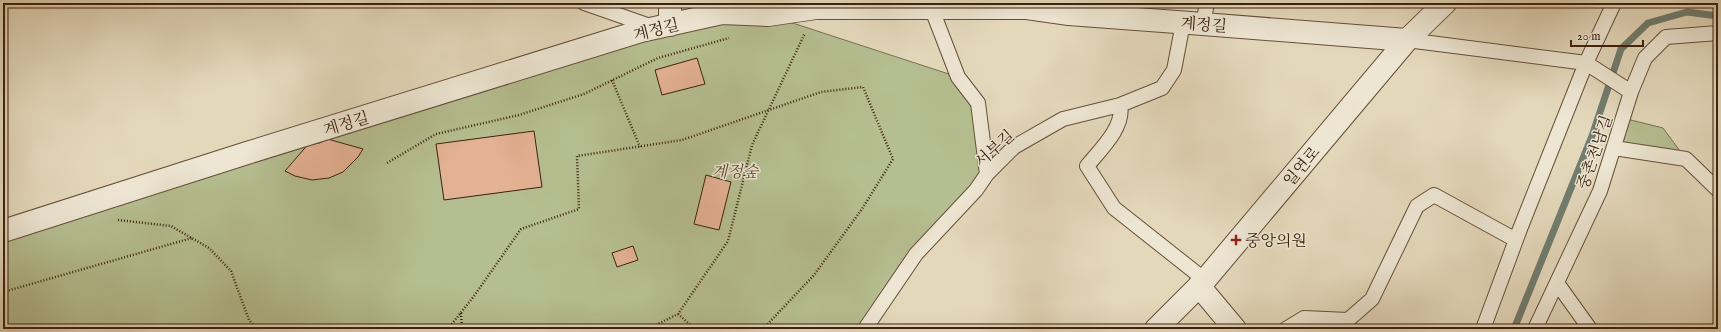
<svg xmlns="http://www.w3.org/2000/svg" width="1721" height="332" viewBox="0 0 1721 332" font-family="'IM FELL English','Noto Serif KR',serif">
<rect width="100%" height="100%" fill="#e4d8bb"/>
<filter id="stains"><feTurbulence type="fractalNoise" baseFrequency=".005" numOctaves="4"/><feColorMatrix values="0 0 0 0 .2 0 0 0 0 .09 0 0 0 0 .02 0 0 0 .5 -.17"/></filter>
<radialGradient id="worn" r=".72"><stop offset=".6" stop-color="#630" stop-opacity="0"/><stop offset="1" stop-color="#630" stop-opacity=".3"/></radialGradient>
<path fill="#b5be90" stroke="#787050" d="M768,15l190,62 20,26 9,71 -11,16 -61,55 -54,84h-858v-98l638,-200z
M1623,118l40,10 23,31 -72,-11z"/>
<g fill="none" stroke-linecap="round" stroke-linejoin="round">
<path stroke="#717d6f" stroke-width="7" d="M1514,329l78,-193 29,-87 27,-26 39,-11 31,4"/>
</g>
<path fill="#e3b193" stroke="#3c210f" d="M697,58l8,26 -43,11 -7,-25z
M534,131l8,56 -98,13 -8,-56z
M324,138l39,11 -5,8 -15,15 -14,6 -17,2 -17,-4 -10,-5 25,-29 4,2 5,-1 3,-1z
M706,175l25,7 -12,48 -25,-6z
M633,246l5,14 -21,7 -5,-14z"/>
<g fill="none" stroke-linecap="round" stroke-linejoin="round">
<g stroke="#664f3a" stroke-width="16">
<path id="service" d="M584,3l69,24
M931,7l27,70 20,26 9,71
M1203,24l4,-21
M1407,40l179,23 28,-60
M1120,105c5,22 -20,45 -33,61l27,42 91,72
M1614,148l72,11 32,31
M1557,283l33,46
M865,329l51,-75 60,-64 11,-16 27,-27 49,-28 57,-14 42,-17 12,-18 9,-47
M1286,329l18,-11 44,2 24,-21 45,-93 17,-11 82,45
M1483,329l37,-100 66,-166 45,29
M1535,329l65,-138 31,-99 14,-34 21,-21 52,-4"/>
</g>
<g stroke="#664f3a" stroke-width="24">
<path id="minor" d="M670,3v22
M3,231l244,-78 394,-122 81,-18 46,2 48,-7h211l42,6 134,10 204,16
M1199,286l36,43"/>
</g>
<g stroke="#664f3a" stroke-width="24">
<path id="tertiary" d="M1156,329l49,-49 202,-240 38,-37"/>
</g>
<path stroke="#3c210f" stroke-width="2.5" stroke-dasharray="1 2" stroke-linecap="butt" d="M612,80l28,67
M387,163l49,-29 83,-19 65,-21 74,-36 71,-20
M118,220l53,6 38,22 22,23 18,49 8,9
M3,292l189,-54
M461,313l1,16
M678,314l17,15
M448,329l26,-33 47,-67 58,-20 -2,-53 105,-16 139,-48 42,-5 30,72 -31,50 -48,66 -51,54
M648,329l30,-15 50,-73 24,-96 53,-112"/>
<use href="#service" stroke="#ede6d3" stroke-width="14"/>
<use href="#minor" stroke="#ede6d3" stroke-width="22"/>
<use href="#tertiary" stroke="#ede6d3" stroke-width="22"/>
</g>
<path fill="#8f2418" stroke="#ede6d3" stroke-width="1.5" d="M1234 234h4v4h4v4h-4v4h-4v-4h-4v-4h4z"/>
<g text-anchor="middle" stroke-width="3" stroke-linejoin="round" paint-order="stroke">
<g font-size="16" fill="#3c210f" stroke="#ede6d3">
<text transform="translate(1204 24) rotate(4)" y="6">계정길</text>
<text transform="translate(656 29) rotate(-14)" y="6">계정길</text>
<text transform="translate(346 123) rotate(-17)" y="6">계정길</text>
<text transform="translate(994 148) rotate(-42)" y="6">서부길</text>
<text transform="translate(1594 152) rotate(-71)" y="6">중촌천남길</text>
<text transform="translate(1301 166) rotate(-50)" y="6">일연로</text>
</g>
<g font-size="16" font-style="italic" fill="#5a482f" stroke="#ede6d3">
<text x="735" y="177">계정숲</text>
</g>
<g font-size="16" fill="#3c210f" stroke="#ede6d3" text-anchor="start">
<text x="1245" y="246">중앙의원</text>
</g>
</g>
<rect width="1721" height="332" fill="none" stroke="#e4d8bb" stroke-width="16"/>
<rect x="4" y="4" width="1713" height="324" fill="none" stroke="#3c210f" stroke-width="2"/>
<rect x="8" y="8" width="1705" height="316" fill="none" stroke="#3c210f"/>
<path d="M1571 40v6h72v-6" fill="none" stroke="#3c210f" stroke-width="2"/>
<text x="1577" y="40" font-size="12" fill="#3c210f" stroke="#ede6d3" stroke-width="3" paint-order="stroke">20 m</text>
<rect width="100%" height="100%" filter="url(#stains)"/>
<rect width="100%" height="100%" fill="url(#worn)"/>
</svg>
